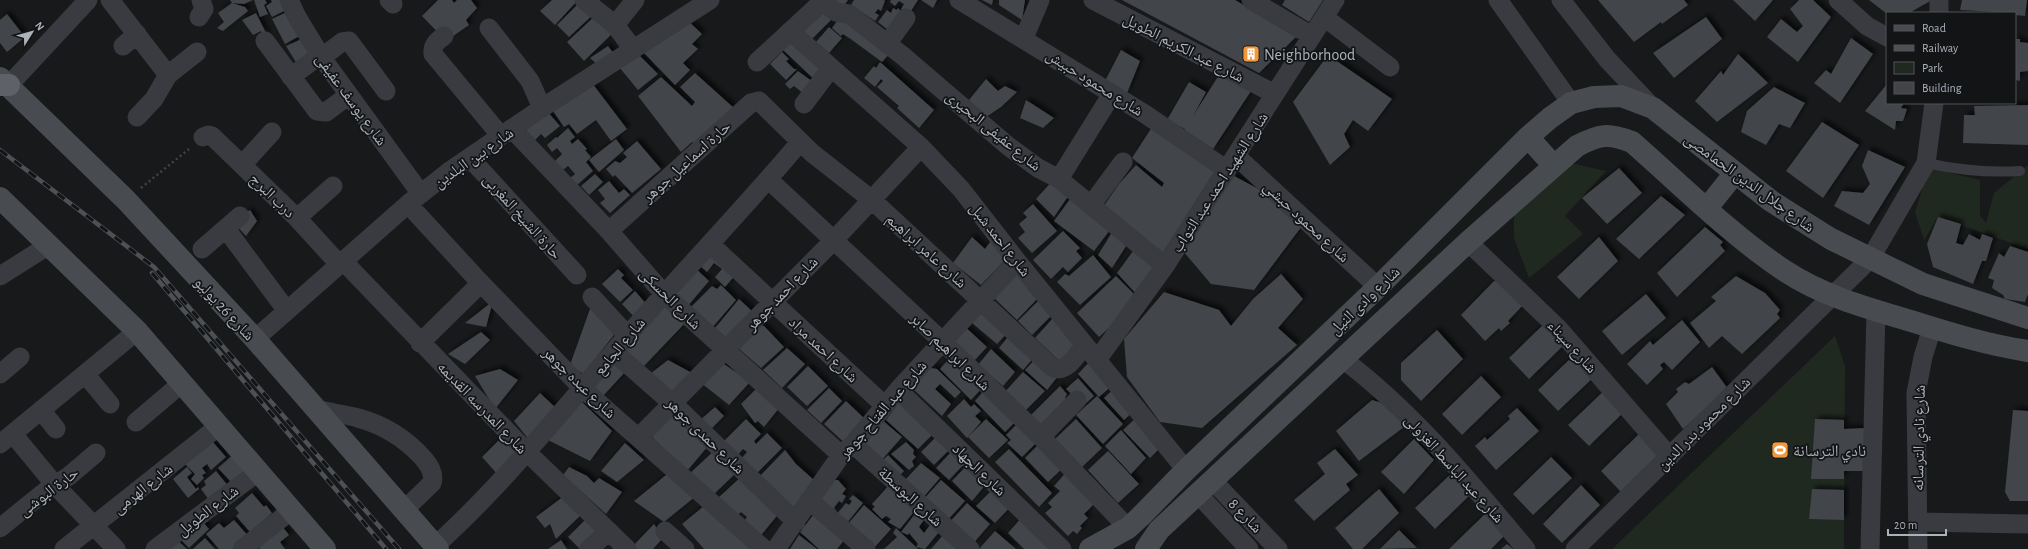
<svg xmlns="http://www.w3.org/2000/svg" width="2028" height="549" viewBox="0 0 2028 549" font-family="'Alegreya Sans','Noto Naskh Arabic',sans-serif">
<defs>
<filter id="shadow"><feDropShadow dx="3.5" dy="-3.5" stdDeviation="2" flood-color="#0009"/></filter>
</defs>
<rect width="100%" height="100%" fill="#18191b"/>
<path fill="#202920" d="M1566,162l40,9 -41,45 18,18 -54,44 -15,-40v-32z
M2028,165v84l-90,-32 -14,23 -9,-28 14,-44 51,12v36l6,7 8,-30z
M1835,336l10,30 -1,183h-232z"/>
<path fill="#434448" filter="url(#shadow)" d="M230,0h23l-9,4 -12,-1z
M254,0h11l2,3 -3,2 4,9 -8,3z
M271,0h15l4,8 -18,9 -6,-11 6,-4z
M438,0h14l2,3 3,-3h14l6,8 -11,12 3,5 -23,16 -24,-25z
M552,0h26l-23,25 -15,-14z
M834,0h14l-5,7z
M854,0h30l1,1 -4,10 -3,-2 -3,4 4,2 -4,6 -24,-16z
M891,0h27l-9,14 -8,-5 3,-5 -5,-3 -4,5 -5,-4z
M921,0h16l-4,8z
M982,0h11l-1,5z
M999,0h26l-3,20 -23,-15z
M1122,0h113l62,36 -38,37z
M1285,0h38l-14,22 -27,-17z
M1598,0h86l4,5 -26,19 -1,-2 -27,20z
M1733,0h40l-18,21z
M1799,0h14l18,17 -33,45 -31,-25 14,-18 16,13 6,-6 -13,-17z
M1869,0h63l-23,13 -22,1z
M1962,0h65l-2,16 -10,-1v-2l-55,-3z
M580,2l16,10 -27,25 -12,-12z
M232,3l13,4 3,4 -25,20 -6,-3 7,-6 -6,-9z
M822,5l12,12 -23,23 -11,-14z
M893,8l4,2 1,-2 8,7 -13,19 -15,-12 9,-12 4,3z
M291,10l12,24 -18,10 -13,-25z
M256,13l11,22 -3,2 -3,-6 -8,4 -11,-15z
M7,14l18,23 -18,15 -7,-9v-23z
M597,14l19,16 -32,31 -17,-19z
M840,17l52,34 -10,11 -30,-22 -9,-6 -2,2 -9,-8z
M1706,17l16,22 -48,39 -21,-25z
M686,19l16,15 -10,10 6,5 -15,14 7,7 -15,15 -32,-33z
M829,27l13,11 -13,15 -13,-11z
M792,36l35,32 -10,14 -35,-33z
M304,38l13,16 -20,10 -11,-18z
M1851,38l22,16 -33,49 -26,-20 12,-13 5,4z
M2015,39h5v3l8,1v28l-8,1v9l-5,-1z
M608,46l9,12 -17,9 -10,-9z
M1121,50l19,11 -13,32 -22,-12z
M782,52l7,7 -3,2 8,8h3l-11,11 -16,-16z
M638,54l20,20 -20,16 -19,-23z
M1738,54l30,29 -51,39 -22,-21 26,-30 2,4z
M1328,55l64,44 -24,32 -15,-11 -9,14 6,13 -20,18 -37,-63z
M880,62l54,48 -15,18 -22,-20 2,-2 -22,-19 6,-6 -2,-2 -6,8 -11,-9 10,-12 2,2z
M798,71l15,11 -9,12 -10,-8 -4,3 -5,-5z
M695,73l40,36 -39,38 -4,-5 -11,10 -43,-56 23,-19 31,29 3,-4 -15,-15z
M1219,75l32,16 -38,58 -29,-19 1,-1 -18,-9 22,-38 17,10 -13,24z
M986,79l12,12 7,-5 12,6 -16,15 -15,10 -17,-17z
M592,83l35,46 -16,12 -15,-21 -19,14 -8,-10 -5,3 -11,-16z
M1887,84v19h17l-3,5 6,1 -4,12h-7l-1,9 -30,-19z
M1774,87l31,16 -15,25 -11,-4 -13,21 -25,-13 6,-21z
M1026,100l28,18 -11,10 -23,-10z
M2028,105v40l-65,-2 1,-28h11l-1,-9z
M547,111l13,15 -15,12 -4,-4 -6,6 -10,-11z
M1822,122l37,23 -36,53 -37,-27z
M1154,124l63,44 -55,87 -59,-48 16,-23 17,-19 26,22 2,-4 -32,-25z
M568,128l7,9 -5,4 2,3 6,-5 9,10 -2,1 6,7 -5,5 7,9 -17,15 -7,-7 6,-5 -7,-8 -5,4 -8,-9 7,-7 -5,-6 -5,4 -5,-7 9,-8 1,1z
M616,139l8,11 -25,22 -10,-12z
M637,141l24,28 -29,24 -17,-18 -2,2 -7,-8 9,-8 5,2 7,-6 -4,-4z
M1868,150l37,17 -36,58 -35,-19 8,-15 21,2 7,-9 -8,-18z
M1619,168l23,25 -35,31 -25,-26z
M595,174l8,8 -14,13 -8,-9z
M1234,176l32,17 36,33 -48,64 -43,-6 -28,-33z
M1054,179l17,13 -17,25 -18,-18z
M609,181l10,12 5,-4 6,6 -20,18 -10,-10 5,-4 -7,-9z
M1073,195l40,31 -19,25 -40,-30z
M1661,196l24,19 -46,44 -23,-20z
M1033,204l24,27 -25,22 -14,-15 7,-6 -6,-8 8,-7 -4,-4z
M250,210l7,11 -11,15 -13,-14z
M1938,217l23,7 -5,19 7,2 6,-11 11,6 2,-6 11,4 -7,23h-4l-9,23 -40,-17 -6,-23z
M1705,227l18,15 -3,3 5,6 -48,46 -20,-24z
M1114,229l16,11 -18,28 -14,-13z
M1063,231l17,17 -4,3 6,7 -14,14 -5,-5 -12,12 -18,-19z
M972,237l13,12 8,-11 13,21 -25,26 -28,-22z
M1599,237l19,24 -39,38 -22,-22z
M2010,246l18,6v42l-3,8 -20,-3 -2,-4 -11,-7 2,-8 -6,-2 11,-25 5,4z
M1136,247l24,18 -22,31 -21,-23z
M711,248l27,24 -13,15 -10,-10 7,-8 -8,-6 -7,9 -9,-8z
M1093,255l18,22 -31,28 -23,-23 8,-8 4,2z
M694,267l15,14 -23,27 -16,-15z
M618,269l6,6 -3,3 12,12 -13,12 -18,-18z
M1014,269l27,26 -24,25 -27,-26z
M1281,274l22,25 -25,29 19,17 -95,83 -42,-6 -33,-45 -3,-38 40,-47 55,18 12,16 22,-27z
M1116,276l21,21 -18,22 -20,18 -22,-24z
M1736,276l29,17 15,17 -3,4 3,4 -38,36 -20,-18 -13,12 -19,-25 26,-22 -5,-4z
M1494,281l15,2 16,20 -17,18 2,2 -9,8 -2,-3 -14,13 -24,-26z
M721,285l15,15 -25,29 -22,-20 23,-23 5,3z
M635,291l13,15 -12,13 -14,-15z
M1646,294l20,24 -44,37 -20,-24z
M739,299l16,15 -25,27 -15,-13z
M1039,300l14,14 -21,21 -14,-14z
M493,301l-7,26 -21,-4z
M665,305l21,17 -42,44 -19,-16z
M591,306l23,29 -31,39 -13,-9z
M985,308l25,22 -13,14 -25,-21z
M1053,318l29,28 -18,19 -29,-27z
M1682,320l18,22 -28,28 -8,-8 -4,3 3,4 -16,16 -20,-21 23,-23 3,4z
M1547,321l21,20 -39,38 -20,-21z
M962,324l25,23 -13,14 -24,-22z
M759,326h5l20,21 -23,21 -24,-21z
M1437,330l26,29 -42,42 -20,-21v-17z
M481,332l9,8 -25,24 -17,-10z
M1011,333l25,22 -13,15 -24,-22z
M787,348l18,16 -23,24 -19,-18z
M991,349l24,23 -12,14 -25,-21z
M1576,353l21,21 -39,37 -20,-21z
M952,355l32,31 -13,14 -31,-31z
M1037,357l22,18 -12,15 -22,-20z
M1092,359l22,25 -15,13 -21,-23z
M668,360l24,13 -18,20 -24,-19z
M615,361l11,10 -23,25 -12,-10z
M724,364l26,18 -21,23 -28,-22z
M808,366l20,20 -21,20 -20,-19z
M1712,367l16,22 -45,40 -17,-25 12,-12 -2,-3 9,-7 4,2z
M931,368l6,1 24,23 -6,6 -15,-14 -5,5 16,15 -9,12 -30,-28z
M500,369l18,11 -23,29 -20,-33z
M1023,372l22,19 -22,22 -20,-19z
M1481,376l20,21 -39,38 -20,-21z
M1078,378l16,18 -10,9 -18,-16z
M759,386l21,21 -16,20 -6,-6 -3,2 -14,-19z
M1060,386l7,8 -2,4 4,4 -27,30 -14,-14z
M1116,387l19,23 -11,10 -20,-22z
M829,388l13,13 -21,22 -14,-13z
M986,388l32,31 -13,13 -30,-31z
M1607,388l20,21 -38,37 -21,-21z
M540,393l18,17 -28,31 -16,-20z
M1097,396l26,28 -20,20 -27,-29z
M964,399l7,8 3,-3 7,7 -6,5 6,6 -14,16 -20,-22z
M580,400l32,31 -22,30 -42,-21z
M901,400l34,32 -17,17 -32,-29z
M1372,400l17,5 19,19 -49,37 -23,-30z
M846,401l21,20 -20,24 -23,-21z
M715,407l9,9 -15,15 -10,-10z
M1517,408l22,23 -43,39 -21,-24 10,-9 2,3 23,-21 -2,-3z
M2013,410l15,1v90h-18l-5,-9z
M675,411l34,34 -22,26 -35,-34z
M1139,415l24,30 -13,13 -27,-28z
M746,419l15,15 -7,7 2,3 11,-11 15,15 -27,27 -15,-15 7,-8 -4,-3 -8,9 -13,-15z
M986,419l22,21 -19,18 -21,-21z
M1076,419l26,29 -20,19 -27,-28z
M1815,419l29,1v9l22,-1 -1,43h-21v8h-33z
M882,420l20,17 -22,25 -19,-17z
M1020,421l20,18 -18,18 -15,-14 4,-3 -5,-5z
M1121,430l25,28 -15,16 -26,-28z
M940,433l13,13 -19,19 -13,-13z
M1639,434l21,20 -39,38 -20,-21z
M504,435l15,16 -20,25 -17,-19z
M1414,439l20,21 -30,34 -23,-22z
M212,441l14,16 -15,13 -4,-6 -5,4 4,5 -4,2 2,3 -7,7 -6,-6 4,-5 -10,-10z
M1042,441l24,24 -18,17 -23,-24z
M906,442l8,8 -1,4 3,3 -4,4 2,5 -5,4 -18,-16z
M625,443l19,17 -27,22 -16,-11z
M955,448l12,13 -18,19 -13,-12z
M716,449l22,22 -27,26 -23,-22z
M1009,449l43,44 -13,14 -44,-45z
M1335,449l23,26 -12,9 4,6 -36,31 -20,-21 31,-26 -8,-11z
M785,450l11,14 19,17 -23,28 -33,-32z
M1108,451l31,33 -21,19 -30,-33z
M236,452l17,18 -22,12 -13,-14z
M888,455l16,16 -7,7 -14,-18z
M1551,457l21,21 -39,37 -20,-21z
M970,462l18,20 -16,19 -20,-20z
M921,463l19,15 -19,22 -17,-19z
M187,467l5,6 -5,4 9,12 2,-2 1,2 -11,9 -15,-19z
M569,467l18,9 7,7 5,-5 23,14 -16,22 -43,-39z
M1068,470l30,30 -14,14 4,4 -8,8 2,2 -5,6 -4,-3 -5,5 -23,-23 7,-6 -4,-4 12,-12 -6,-5z
M216,471l13,16 -17,17 -11,-15 5,-4 -2,-4z
M671,471l25,25 -32,26 -30,-21z
M1454,471l20,20 -39,38 -20,-21z
M742,476l38,36 -22,27 -16,-15 5,-7 -6,-5 -7,6 -17,-19z
M832,480h6l8,9 -4,5 4,2 -4,7 -3,-2 -5,7 2,2 -2,3 -15,-14z
M941,480l24,21 -20,22 -24,-21z
M891,483l26,25 -17,21 -12,-7 3,-3 -5,-3 -4,3 -10,-10 3,-2 -3,-3z
M1581,485l19,20 -38,38 -19,-19z
M995,487l18,17 -18,19 -19,-17z
M1379,489l20,24 -37,36h-9l-18,-21z
M1812,489l32,1v30l-35,-1z
M252,493l12,14 2,-2 6,8 -22,19 -14,-16 3,-3 -4,-5z
M853,495l10,8 -16,20 -11,-8 10,-12 3,2 3,-4 -3,-2z
M564,496l20,16 -28,27 -6,-15 -5,4 -9,-11z
M967,503l23,21 -19,22 -24,-21z
M864,505l27,24 -18,20 -26,-24z
M704,506l46,43h-46l-22,-25z
M918,510l8,7 -7,10 5,6 6,-8 9,7 -14,17 -9,-2 2,-3 -9,-11 -1,2 -7,-3z
M814,514l32,24 -9,11h-18l-19,-17z
M1485,514l20,21 -14,14h-42z
M588,517l14,13 -17,19h-5l-12,-12z
M1022,517l33,32h-31l-16,-16z
M234,520l16,18 -13,11h-18l-13,-15 13,-11 5,5z
M202,521l7,8 -20,19 -8,-8z
M654,524l9,14 -10,11h-16l-4,-3z
M282,526l7,9 -9,7 5,7h-25l-3,-4z
M896,528l22,21h-34l13,-12 -4,-4z
M1399,530l18,18 -37,1z
M995,531l21,18h-37z
M799,535l18,14h-27z
M943,535l16,14h-28z
M174,537l13,12h-27z
M205,538l10,11h-22z
M561,540l6,9h-19z
M1507,544l6,5h-12z"/>
<g fill="none" stroke-linecap="round" stroke-linejoin="round">
<path stroke="#404347" stroke-width="2.5" stroke-dasharray="2 3" stroke-linecap="butt" d="M141,188l48,-39"/>
<path stroke="#3a3b40" stroke-width="10" d="M1926,163c32,7 61,10 94,8"/>
<path stroke="#3a3b40" stroke-width="19" d="M110,0l58,75
M289,0l8,17 23,38 101,139
M389,0l4,4
M584,0l31,25 18,24
M820,0l16,12 13,2 54,42 105,90 30,22 21,11 106,87
M959,0l186,114 82,56
M1093,0l182,94
M1251,0l61,36
M1498,0l73,103
M1561,0l46,59 45,48
M1838,0l29,26 20,11
M1939,13v-13
M199,17l5,-8 -3,-9
M1324,17l66,50
M615,25l20,-25
M489,28l41,53 12,27
M790,31l131,116 40,42 56,72 169,209
M444,36c-7,5 -12,9 -11,18l68,82
M1024,38l16,-38
M265,41l52,70 9,1 23,-17
M887,44l19,-26
M123,46l14,-12
M321,58l21,-16 7,-1 37,50
M757,62l65,-60
M291,77l29,-22
M9,85l79,-85
M804,104l27,-36
M137,117l17,-18 14,-24 29,-23
M512,129l97,102 55,63 177,161
M203,137l5,-2 4,1 85,82 42,46
M1236,156l142,131
M470,158l107,117
M242,165l30,-33
M1059,179l53,-85
M769,180l173,161 99,96 87,91
M408,204l68,74 107,111 181,160
M1092,204l31,-42
M297,218l36,-32
M226,229l61,82
M609,231l142,-128 8,-2 53,52 60,47 180,167c14,8 24,-12 33,-22
M1468,242l90,86 112,129
M710,244l174,161
M202,249l38,-33
M343,261l185,192 99,96
M0,276l49,-31
M592,297l35,38
M255,339l153,-135 43,-34 91,-62 168,-108
M420,343l61,-60
M614,352l67,59 115,111
M1097,360l68,-94 170,-266
M1344,360c71,54 125,121 182,189
M0,374l20,-17
M85,374l25,30
M898,390l164,159
M316,409c14,4 28,5 42,9 26,7 47,20 65,40 6,7 12,15 9,25l-28,27
M41,410l15,19
M136,422l46,-39
M13,434l42,51 61,64
M639,437l194,-196 88,-94
M1041,437l36,-37
M0,444l137,-113
M853,444l117,105
M1213,481l65,68
M1198,494l51,55
M809,500l57,49
M1918,522l110,2
M0,528l48,-39 21,-13 27,-23
M665,531l20,18
M435,546c72,-65 130,-140 194,-212 56,-65 116,-126 171,-192
M64,549l155,-123
M155,549l103,-77
M242,549l50,-39
M589,549l20,-18
M776,549l65,-94 12,-11 45,-54 119,-129
M1575,549l295,-290 56,-96 8,-60
M1870,549l6,-238
M1918,549l-2,-156 7,-36 9,-29"/>
<path stroke="#484b50" stroke-width="22" d="M0,78l126,122 129,139 183,210
M1528,137l26,29
M0,198l137,133 188,218
M1707,208l28,-35
M1090,549l38,-21 12,-11 46,-47 192,-183 150,-150 22,-19 21,-15 23,-6 27,-1 32,12 118,93 60,38 92,45 105,34
M1146,549l13,-19 309,-288 109,-96c23,-12 31,-13 55,-4 48,42 100,94 153,129 38,25 82,37 126,50 38,12 77,24 117,30"/>
<path stroke="#5e6268" stroke-width="22" d="M0,85h9"/>
<g stroke="#4d5055" stroke-width="4.5">
<path id="rail" d="M0,150l154,117 245,282
M152,273l234,276"/>
</g>
<use href="#rail" stroke="#131416" stroke-width="3" stroke-dasharray="9" stroke-linecap="butt"/>
</g>
<defs>
<g id="building-square" transform="scale(0.9)"><rect x="-9" y="-9" width="18" height="18" rx="4" fill="#f0983b" stroke="#131416"/><path d="M-4-6H4V6H1V3H-1V6H-4ZM-2.5-4.3h1.7v1.8h-1.7ZM.8-4.3h1.7v1.8H.8ZM-2.5-1h1.7V.8h-1.7ZM.8-1h1.7V.8H.8Z" fill="#fff"/></g>
<g id="stadium-square" transform="scale(0.9)"><rect x="-9" y="-9" width="18" height="18" rx="4" fill="#f0983b" stroke="#131416"/><path d="M0-5a6.5 5 0 1 0 0 10a6.5 5 0 1 0 0-10ZM-3.5-1.8h7v3.6h-7Z" fill="#fff"/></g>
</defs>
<g fill-rule="evenodd">
<use href="#building-square" x="1251" y="54"/>
<use href="#stadium-square" x="1780" y="450"/>
</g>
<g text-anchor="middle" stroke-width="3.5" stroke-linejoin="round" paint-order="stroke">
<g font-size="16" fill="#abb2ba" stroke="#131416">
<text transform="translate(1184 47) rotate(27)" y="6">شارع عبد الكريم الطويل</text>
<text transform="translate(1095 82) rotate(32)" y="6">شارع محمود حبيش</text>
<text transform="translate(352 99) rotate(54)" y="6">شارع يوسف عفيفى</text>
<text transform="translate(994 130) rotate(39)" y="6">شارع عفيفى البحيرى</text>
<text transform="translate(473 157) rotate(-35)" y="6">شارع بين البلدين</text>
<text transform="translate(686 161) rotate(-42)" y="6">حارة اسماعيل جوهر</text>
<text transform="translate(1219 182) rotate(-57)" y="6">شارع الشهيد احمد عبد التواب</text>
<text transform="translate(1750 182) rotate(36)" y="6">شارع جلال الدين الحمامصى</text>
<text transform="translate(273 195) rotate(44)" y="6">درب البرج</text>
<text transform="translate(523 216) rotate(48)" y="6">حارة الشيخ المغربى</text>
<text transform="translate(1307 221) rotate(43)" y="6">شارع محمود حبشي</text>
<text transform="translate(1001 239) rotate(52)" y="6">شارع احمد شبل</text>
<text transform="translate(927 250) rotate(42)" y="6">شارع عامر ابراهيم</text>
<text transform="translate(781 293) rotate(-46)" y="6">شارع احمد جوهر</text>
<text transform="translate(671 298) rotate(45)" y="6">شارع الحسكى</text>
<text transform="translate(1364 300) rotate(-44)" y="6">شارع وادى النيل</text>
<text transform="translate(225 308) rotate(47)" y="6">شارع 26 يوليو</text>
<text transform="translate(619 346) rotate(-50)" y="6">شارع الجامع</text>
<text transform="translate(1573 346) rotate(48)" y="6">شارع سيناء</text>
<text transform="translate(824 349) rotate(43)" y="6">شارع احمد مراد</text>
<text transform="translate(951 351) rotate(44)" y="6">شارع ابراهيم صابر</text>
<text transform="translate(580 382) rotate(44)" y="6">شارع عبده جوهر</text>
<text transform="translate(483 407) rotate(46)" y="6">شارع المدرسه القديمه</text>
<text transform="translate(882 409) rotate(-49)" y="6">شارع عبد الفتاح جوهر</text>
<text transform="translate(1703 423) rotate(-45)" y="6">شارع محمود بدر الدين</text>
<text transform="translate(706 435) rotate(44)" y="6">شارع حمدى جوهر</text>
<text transform="translate(1918 438) rotate(-89)" y="6">شارع نادي الترسانه</text>
<text transform="translate(1455 468) rotate(48)" y="6">شارع عبد الباسط الغزولى</text>
<text transform="translate(980 469) rotate(44)" y="6">شارع الجهاد</text>
<text transform="translate(142 488) rotate(-38)" y="6">شارع الهرمى</text>
<text transform="translate(48 491) rotate(-37)" y="6">حارة البوشى</text>
<text transform="translate(911 496) rotate(42)" y="6">شارع البوسطة</text>
<text transform="translate(207 510) rotate(-37)" y="6">شارع الطويل</text>
<text transform="translate(1246 515) rotate(46)" y="6">شارع 8</text>
</g>
<g font-size="16" fill="#abb2ba" stroke="#131416" text-anchor="start">
<text x="1264" y="60">Neighborhood</text>
<text x="1793" y="456">نادي الترسانة</text>
</g>
</g>
<rect x="1886" y="12" width="130" height="92" fill="#131416" stroke="#505358"/>
<rect x="1894" y="25" width="20" height="6" fill="#484b50" stroke="#505358"/>
<text x="1922" y="32" font-size="12" fill="#abb2ba">Road</text>
<rect x="1894" y="45" width="20" height="6" fill="#4d5055" stroke="#505358"/>
<text x="1922" y="52" font-size="12" fill="#abb2ba">Railway</text>
<rect x="1894" y="62" width="20" height="12" fill="#202920" stroke="#505358"/>
<text x="1922" y="72" font-size="12" fill="#abb2ba">Park</text>
<rect x="1894" y="82" width="20" height="12" fill="#434448" stroke="#505358"/>
<text x="1922" y="92" font-size="12" fill="#abb2ba">Building</text>
<g transform="translate(32 32) rotate(53)" stroke="#131416" stroke-width="3" paint-order="stroke">
<path d="M0-3L7 15L0 10L-7 15Z" fill="#abb2ba"/>
<text y="-6" font-size="11" font-weight="bold" text-anchor="middle" fill="#abb2ba">N</text>
</g>
<path d="M1888 529v6h58v-6" fill="none" stroke="#abb2ba" stroke-width="2"/>
<text x="1894" y="529" font-size="12" fill="#abb2ba" stroke="#131416" stroke-width="3" paint-order="stroke">20 m</text>
</svg>
